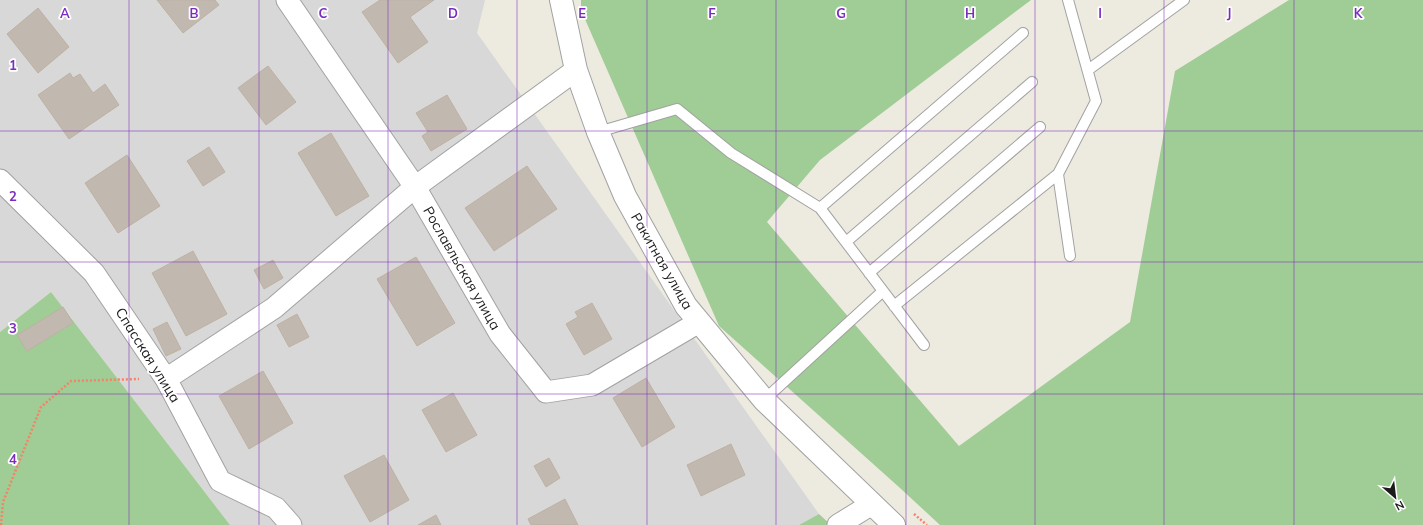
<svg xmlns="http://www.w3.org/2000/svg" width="1423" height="525" viewBox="0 0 1423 525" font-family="Mulish,sans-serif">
<rect width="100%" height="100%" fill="#edeae0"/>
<path fill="#d9d8d8" d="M0,0h485l-8,33 342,481 -20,11h-569l-179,-233 -51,40z"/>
<path fill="#a0cc95" d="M581,0h450l-211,160 -53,62 192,224 171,-124 45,-251 114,-71h134v525h-483l-40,-37 -181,-162 -138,-316z
M51,292l179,233h-230v-193z
M819,514l12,11h-32z"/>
<path fill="#c1b8b0" stroke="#beb1a3" d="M157,0h58l4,5 -36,28z
M380,0h54l-24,17 18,25 -30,21 -36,-51z
M38,8l31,39 -31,26 -31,-39z
M268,66l28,36 -30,23 -28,-37z
M70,73l3,5 7,-4 13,19 12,-9 14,21 -50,34 -31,-44z
M447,95l20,34 -36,22 -9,-15 6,-4 -12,-19z
M331,133l38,63 -33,20 -38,-63z
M209,147l16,25 -22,14 -16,-25z
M127,155l33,51 -42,27 -33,-50z
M527,166l30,43 -63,42 -29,-43z
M193,251l34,63 -41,22 -34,-63z
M416,257l39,66 -38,23 -40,-67z
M273,260l10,18 -19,11 -10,-19z
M592,303l20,36 -28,16 -18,-31 12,-7 -3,-5z
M63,307l10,16 -46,28 -10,-16z
M297,314l12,23 -20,10 -12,-22z
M167,322l14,27 -15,7 -13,-27z
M263,371l30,52 -44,26 -30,-53z
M646,378l29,49 -33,20 -29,-49z
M453,393l24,42 -31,17 -24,-42z
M731,444l14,31 -44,21 -14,-31z
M384,455l25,45 -39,22 -26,-46z
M549,458l11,20 -14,9 -12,-21z
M565,499l13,26h-47l-3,-6z
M436,515l5,10h-23z"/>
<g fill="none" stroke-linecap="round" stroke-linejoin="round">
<g stroke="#a2a2a2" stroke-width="12">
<path id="service" d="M1068,0l28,101 -38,73 12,82
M1088,70l96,-70
M598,132l79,-23 54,44 89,55 104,137
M820,208l203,-175
M846,242l186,-160
M869,273l171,-146
M894,306l164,-132
M764,400l119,-109"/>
</g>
<g stroke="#a2a2a2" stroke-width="23">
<path id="minor" d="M287,0l128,187 85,147 46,58 46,-7 107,-63
M0,180l94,93 72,106 54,102 56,27 15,17
M166,379l108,-71 141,-121 161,-117
M838,525l34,-21"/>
</g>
<g stroke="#a2a2a2" stroke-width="24">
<path id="tertiary" d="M561,0l15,70 22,62 27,64 61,110 78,94 130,125"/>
</g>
<path stroke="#f98165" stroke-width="2.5" stroke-dasharray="2 2" stroke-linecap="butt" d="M914,514l13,11
M1,525l2,-23 38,-95 30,-26 68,-2"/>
<use href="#service" stroke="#fff" stroke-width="10"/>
<use href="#minor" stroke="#fff" stroke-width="21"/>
<use href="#tertiary" stroke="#fff" stroke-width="22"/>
</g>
<path fill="none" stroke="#7b2cbf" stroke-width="1" stroke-opacity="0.55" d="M129,0v525M259,0v525M388,0v525M517,0v525M647,0v525M776,0v525M906,0v525M1035,0v525M1164,0v525M1294,0v525M0,131h1423M0,262h1423M0,394h1423"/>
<g text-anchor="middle" stroke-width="3.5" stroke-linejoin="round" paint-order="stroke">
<g font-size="14" fill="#1b1b1b" stroke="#fff">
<text transform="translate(662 261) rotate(60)" y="5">Ракитная улица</text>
<text transform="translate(462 268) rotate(60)" y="5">Рославльская улица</text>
<text transform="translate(148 355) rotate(58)" y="5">Спасская улица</text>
</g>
</g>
<g font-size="13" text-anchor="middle" font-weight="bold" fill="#7b2cbf" stroke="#fff" stroke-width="3.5" stroke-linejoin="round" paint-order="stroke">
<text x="65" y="18">A</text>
<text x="194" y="18">B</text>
<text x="323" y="18">C</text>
<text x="453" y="18">D</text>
<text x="582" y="18">E</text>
<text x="712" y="18">F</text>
<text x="841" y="18">G</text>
<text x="970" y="18">H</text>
<text x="1100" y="18">I</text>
<text x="1229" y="18">J</text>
<text x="1358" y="18">K</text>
<text x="13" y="70">1</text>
<text x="13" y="201">2</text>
<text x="13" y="333">3</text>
<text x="13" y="464">4</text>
</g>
<g transform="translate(1395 497) rotate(152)" stroke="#ffffff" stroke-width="3" paint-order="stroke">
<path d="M0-3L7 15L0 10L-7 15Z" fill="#1b1b1b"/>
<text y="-6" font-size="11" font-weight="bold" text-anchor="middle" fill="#1b1b1b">N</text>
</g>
</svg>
